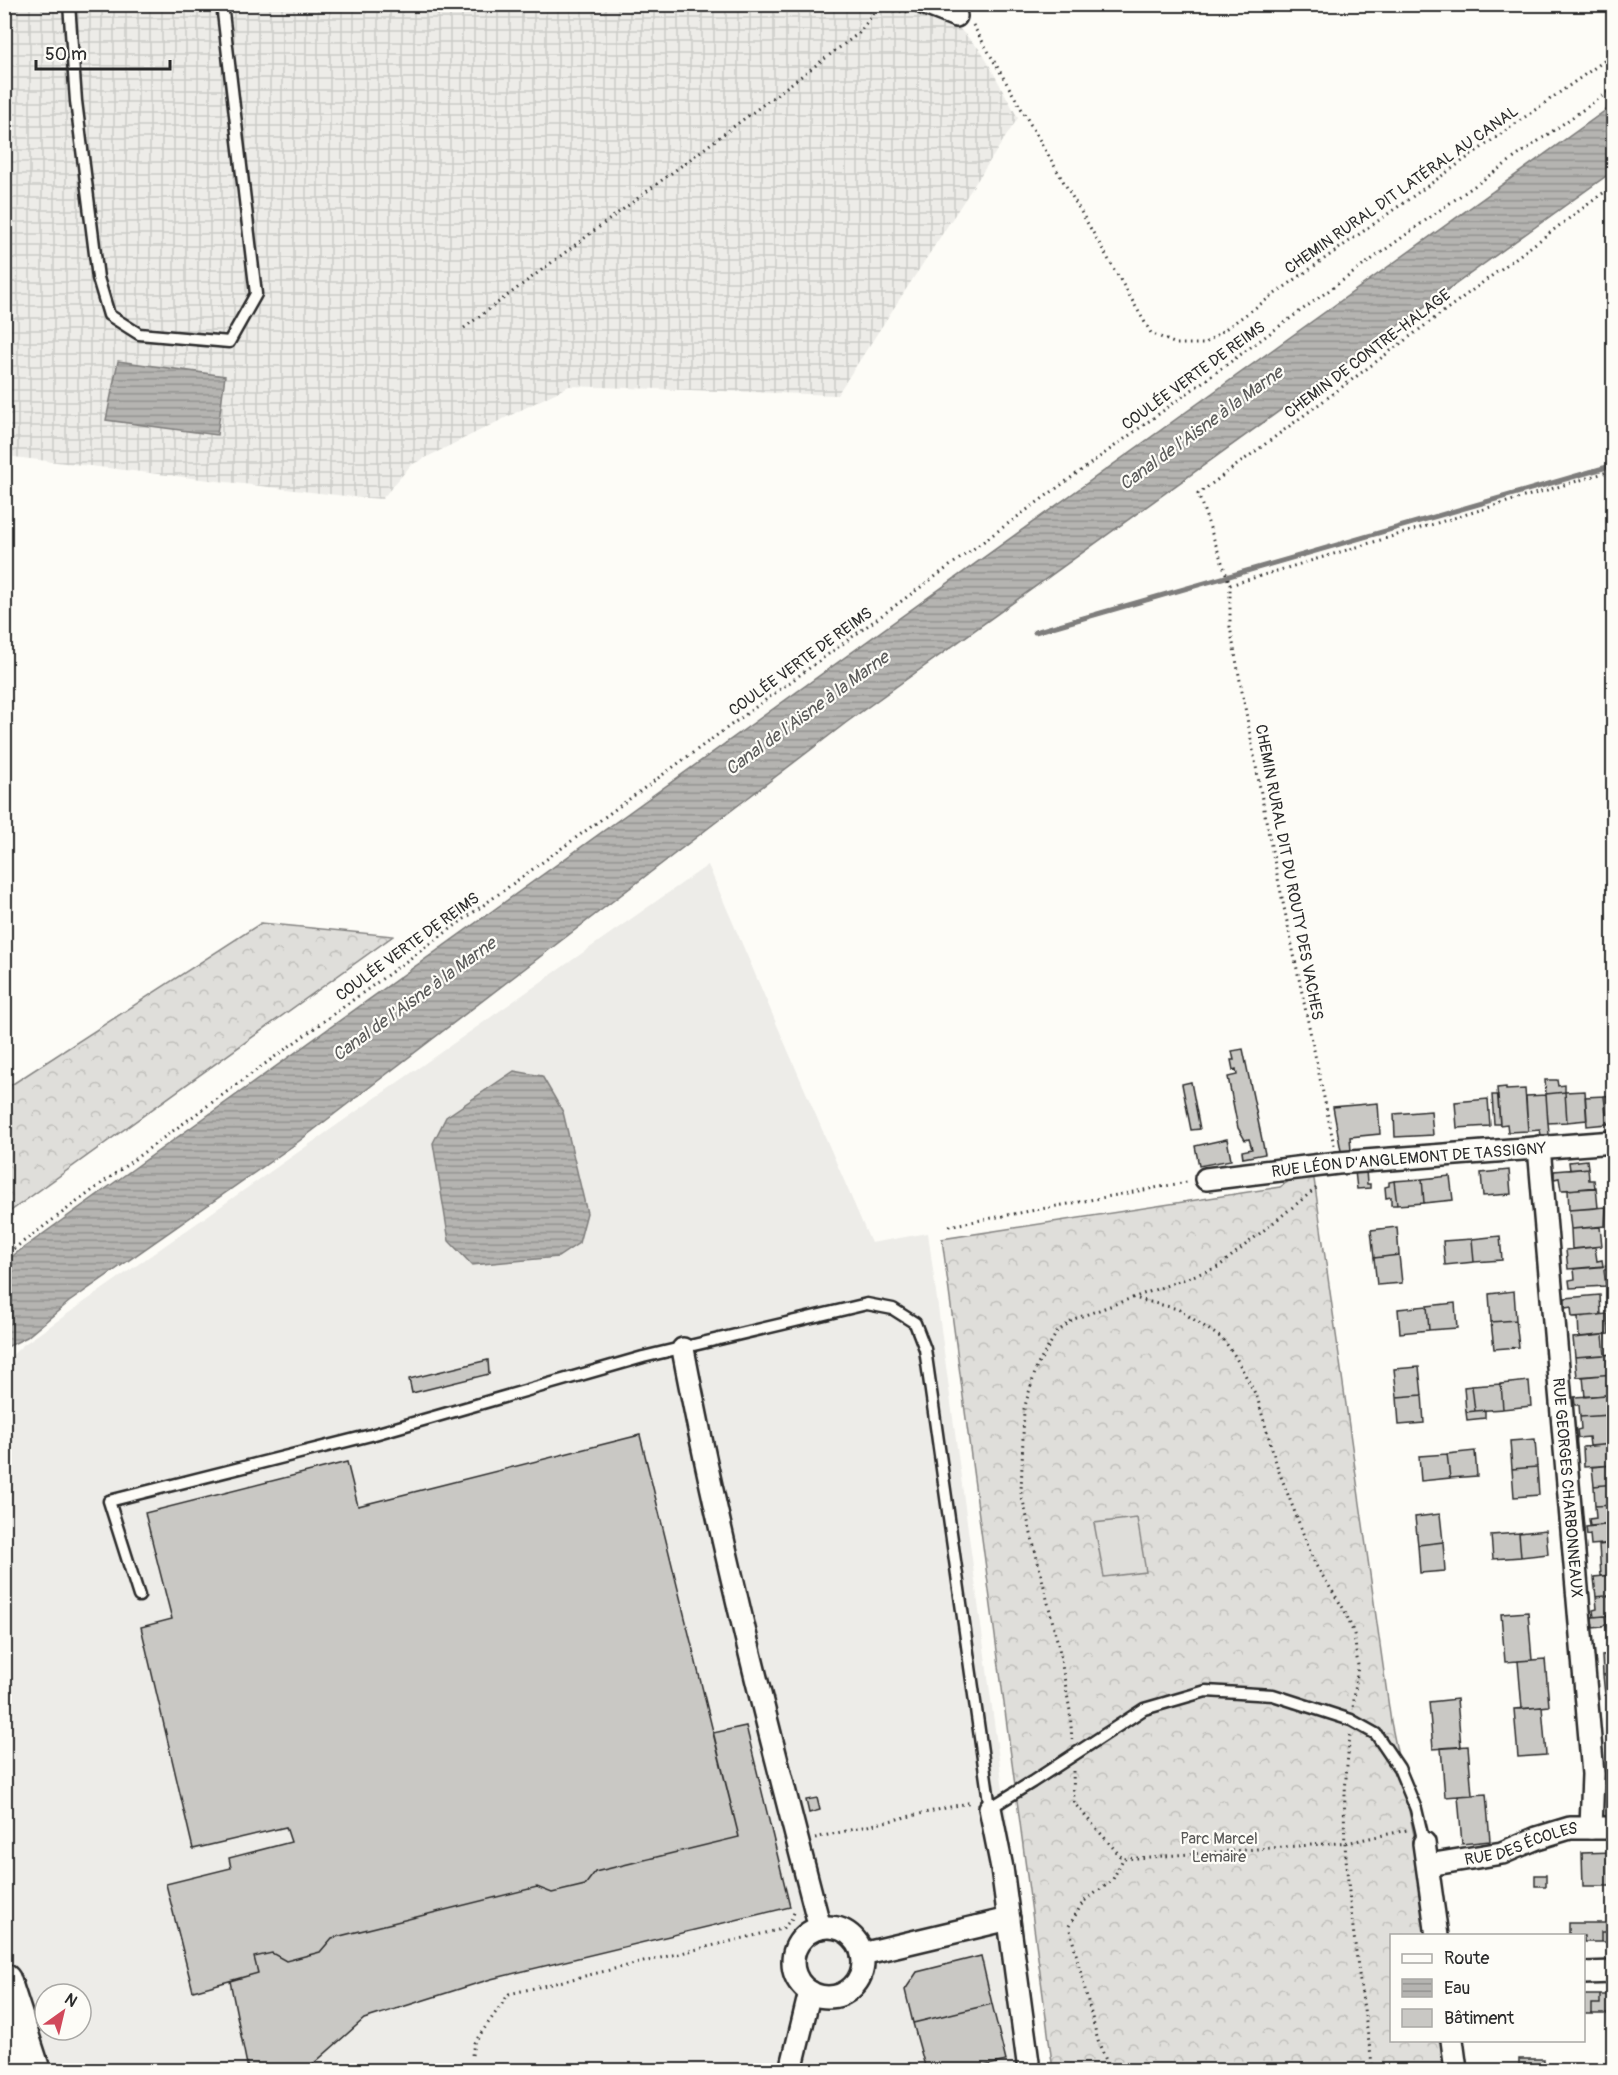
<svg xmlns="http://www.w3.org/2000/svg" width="1618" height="2075" viewBox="0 0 1618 2075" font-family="Pangolin,sans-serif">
<defs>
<pattern id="industrial-grid" width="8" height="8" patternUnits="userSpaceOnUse" patternTransform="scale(1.5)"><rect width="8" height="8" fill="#edece8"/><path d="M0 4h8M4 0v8" fill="none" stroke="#cbcbc7"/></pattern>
<pattern id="forest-crowns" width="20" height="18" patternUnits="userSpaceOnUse" patternTransform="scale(1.5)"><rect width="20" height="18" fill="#dfdeda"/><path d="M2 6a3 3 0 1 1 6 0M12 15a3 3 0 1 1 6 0" fill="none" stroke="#c0bfbb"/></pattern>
<pattern id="water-rules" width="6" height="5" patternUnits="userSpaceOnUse" patternTransform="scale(1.5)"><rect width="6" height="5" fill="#b5b4b1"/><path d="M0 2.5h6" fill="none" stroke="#939390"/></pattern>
</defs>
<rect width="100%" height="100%" fill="#fdfcf7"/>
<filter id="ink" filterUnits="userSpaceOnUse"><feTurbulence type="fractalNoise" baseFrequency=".0167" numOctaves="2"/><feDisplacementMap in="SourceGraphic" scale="12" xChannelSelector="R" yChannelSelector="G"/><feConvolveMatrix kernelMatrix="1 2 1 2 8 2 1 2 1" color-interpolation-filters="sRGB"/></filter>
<g filter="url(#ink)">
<path fill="#edece8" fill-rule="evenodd" d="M708,865l163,378 57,-10 113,837h-1036v-708l18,-17zM45,1994h36v36h-36z"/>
<path fill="url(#industrial-grid)" d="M5,5h886l65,20 26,27 36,66 -181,277 -268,-9 -158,79 -29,34 -28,-2 -349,-41z"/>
<path fill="url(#forest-crowns)" stroke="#858482" stroke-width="1.5" d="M261,923l132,13 -388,279v-126z
M1312,1165l79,557 23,113 14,100 -36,1v104l50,1 4,29h-393l-111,-831 338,-52z"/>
<path fill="#dfdeda" stroke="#858482" stroke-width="1.5" d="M1137,1518l9,54 -42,5 -10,-54z"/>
<path fill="url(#water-rules)" stroke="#7e7d7b" stroke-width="1.5" d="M1613,105v66l-766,551 -553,423 -225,157 -42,35 -22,11v-85l10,-9z
M118,361l107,15 -8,59 -111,-15z
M514,1071l28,5 21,36 24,101 -8,30 -21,14 -86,8 -23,-24 -16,-98 13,-26z"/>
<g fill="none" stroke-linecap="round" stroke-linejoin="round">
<path stroke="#7e7d7b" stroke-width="5" d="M1035,632l579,-167"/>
</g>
<path fill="#c9c8c4" stroke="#2b2b2b" stroke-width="1.5" d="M1243,1049l22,105 -22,4 -1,-7 10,-2 -3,-10 -4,1 -7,-12 -10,-51 9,-2 -1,-6 -3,1 -2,-10h3l-2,-9z
M1545,1080h12l1,6 7,-1v7l-19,2z
M1191,1082l9,47 -9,1 -9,-46z
M1506,1087v3l19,-1 3,42 -20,1 -1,-8 -7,1 -3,-37z
M1585,1091l2,29 -20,2 -2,-30z
M1565,1092l2,30 -19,1 -2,-29z
M1492,1095h6l2,29h-6z
M1546,1095l3,40h-8l-1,-5 -12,1 -2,-35z
M1614,1095v29h-7l-3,-28z
M1604,1096l3,28 -20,2 -2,-29z
M1488,1099l2,27 -33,2 -2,-26z
M1378,1103l2,31 -30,3 1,14h-10l-8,-44z
M1431,1111l2,24 -38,2 -1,-23z
M1227,1139l4,21 -32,6 -4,-20z
M1587,1160l1,8 -18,2 -1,-8z
M1588,1168l1,12h5l1,8 -34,2 -2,-12 -5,1v-8z
M1366,1170l1,14h3v4l-13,1 -2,-18z
M1509,1170l2,24 -28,2 -2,-23z
M1450,1176l3,24 -29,3 -2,-24z
M1422,1179l2,24 -27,2 -3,-24z
M1394,1181l3,24h-6v-8l-5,1 -1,-11 4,-1v-4z
M1596,1187l2,21 -29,2 -1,-20z
M1606,1207l-1,19 -34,3 -2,-19z
M1397,1227l2,28 -25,3 -3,-28z
M1600,1227l2,19 -30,3 -1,-20z
M1500,1236l2,24 -28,2 -2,-23z
M1472,1239l2,23 -29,3 -2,-24z
M1595,1247l2,14 5,-1 1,6 -35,3 -2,-19z
M1399,1255l3,28 -25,2 -3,-27z
M1610,1266v3l-6,1 2,16 -36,2 -1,-8 6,-1 -1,-10z
M1514,1291l2,29 -25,2 -2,-28z
M1600,1295l1,20 -29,2 -1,-10 -6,1v-10z
M1455,1303l2,25 -28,2 -2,-24z
M1427,1306l2,24 -29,3 -2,-24z
M1607,1314l2,20 -30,3 -1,-20z
M1516,1320l3,27 -25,2 -3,-27z
M1603,1335l2,20 -30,2 -2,-19z
M1614,1354v20l-37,3 -2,-20z
M488,1360l1,14 -77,19 -3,-14z
M1419,1367l3,28 -25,2 -3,-28z
M1613,1374l1,20 -29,3 -2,-20z
M1529,1381l2,25 -28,3 -2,-25z
M1501,1384l2,25 -28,2 -3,-25z
M1472,1386l3,25 -9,1 -2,-25z
M1422,1395l2,28 -25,2 -2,-28z
M1608,1395l2,20 -30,2 -1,-12h-4l-1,-8z
M1485,1410v8l-18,2 -1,-8z
M1610,1415l2,29 -22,2 -1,-9 -11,1 -1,-8 4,-1 -1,-12z
M640,1435l99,402 -144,35 -10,13 -33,8 -15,-6 -205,51 -12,14 -34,9 -14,-8 -18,4 4,16 -65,18 -27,-107 65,-16 -2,-10 62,-16 -5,-15 -93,22 -52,-222 31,-8 -27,-106 202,-51 11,44z
M1535,1439l2,28 -25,2 -2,-28z
M1612,1444l2,21 -30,2 -1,-20z
M1475,1451l2,25 -27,2 -3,-24z
M1447,1454l3,24 -29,3 -2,-25z
M1614,1465v19l-20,2 -2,-19z
M1537,1467l2,28 -25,2 -2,-28z
M1614,1484v21l-19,1 -1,-20z
M1614,1505v19l-24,2 -1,-7 7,-1 -1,-12z
M1440,1514l3,28 -25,3 -3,-28z
M1614,1524v19l-23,2 -1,-11 -3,1 -1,-8z
M1546,1530l2,24 -27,3 -2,-24z
M1519,1533l2,24 -28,2 -2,-24z
M1443,1542l2,29 -25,2 -2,-28z
M1614,1543v32l-13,1 -2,-31z
M1614,1575v20l-18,2 -2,-20z
M1614,1595v20l-20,2 -1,-7 4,-1 -1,-12z
M1528,1612l4,48 -27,2 -4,-48z
M1614,1615v20h-7l-2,-19z
M1605,1616l1,7 -4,4 -9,1 -1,-11z
M1607,1635h7v19l-5,1z
M1614,1654v20l-11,1 -1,-19z
M1545,1659l4,47 -27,3 -4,-48z
M1614,1674v21h-9l-2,-20z
M1457,1699l4,48 -28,2 -4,-47z
M1542,1707l4,48 -28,2 -4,-48z
M746,1726l44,181 -299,72 -127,40 -52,46 -34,5h-30l-18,-89 28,-8 -4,-16 18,-4 14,8 34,-9 12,-14 205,-51 15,6 33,-8 10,-13 144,-35 -26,-104z
M1468,1746l4,49 -27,2 -4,-49z
M1486,1794l4,47 -28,3 -4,-48z
M817,1798l3,12 -11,3 -3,-13z
M1614,1852v34h-31l-1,-33z
M1535,1875h11v11h-11z
M1569,1923h39v9h-7v10h-17v-6h-15z
M1608,1923h6v19h-13v-10h7z
M981,1956l11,48 -79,19 -8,-33 12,-18z
M1584,1995h16v9h-8v10h-8z
M1600,1995h14v19h-22v-10h8z
M992,2004l14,57 -39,9h-41l-13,-47z
M1519,2059h25v11h-25z"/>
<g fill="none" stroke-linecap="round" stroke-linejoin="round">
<g stroke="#2b2b2b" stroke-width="15">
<path id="lane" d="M69,4l7,97 22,177 11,37 30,19 90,8 27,-48 -34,-290
M139,1596l-30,-95 262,-66 272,-78 224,-53 26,5 22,14 10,26 65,459 42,-26 112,-73 62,-18 67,4 78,25 25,14 23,34 17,41 8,34"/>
</g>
<g stroke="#2b2b2b" stroke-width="26">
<g id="street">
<path d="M925,4l31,12"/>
<path id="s1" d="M1539,1147l54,627 -2,54"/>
<path id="s2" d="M1206,1179l132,-16 276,-21"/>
<path d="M683,1349c37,195 87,387 137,579"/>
<path d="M990,1808l12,60 27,202"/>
<path d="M1424,1843l13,93"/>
<path id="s3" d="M1428,1865l74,-12 35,-15 33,-10h44"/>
<circle cx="828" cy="1962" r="35"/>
<path d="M862,1954l147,-35"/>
<path d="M1584,1973l30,-1"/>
<path d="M1452,2040l4,30"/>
<path d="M791,2070l19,-78"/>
</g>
</g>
<g stroke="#2b2b2b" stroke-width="38">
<path id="highway" d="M4,1981l29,89"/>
</g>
<path stroke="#2b2b2b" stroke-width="3" stroke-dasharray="1.5 4.5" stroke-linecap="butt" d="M973,25l178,308 25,11h28l410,-290
M464,328l395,-295 18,-24 33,3
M1230,585l384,-115
M1334,1145l-65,-309 -39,-209v-42l-32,-91 416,-309
M949,1226l238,-44
M4,1256l155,-115 1118,-813 163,-118 174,-122
M1138,1299l40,10 45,30 12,17 22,41 21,72 37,95 30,47 9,23 4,32 -5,42
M1350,1735c-4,36 -7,73 -5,109 5,76 17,151 28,226
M1072,1740l-2,-29 -11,-63 -38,-155 3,-84 13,-43 20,-34 17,-13 144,-52 101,-81
M1073,1771l1,32 49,56 228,-17 56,-12
M815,1838l157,-36
M472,2055l2,-12 35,-49 273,-65 9,-9 4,-10
M1110,2070l-12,-29 -29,-115 14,-24 29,-21 11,-22"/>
<use href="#lane" stroke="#fdfcf7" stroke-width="10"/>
<use href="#street" stroke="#fdfcf7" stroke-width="21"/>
<use href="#highway" stroke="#fdfcf7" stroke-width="33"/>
</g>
</g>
<g text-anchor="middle" stroke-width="4.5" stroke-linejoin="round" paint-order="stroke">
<g font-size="16" fill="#2b2b2b" stroke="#fdfcf7">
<text transform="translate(1401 189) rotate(-35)" y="6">CHEMIN RURAL DIT LATÉRAL AU CANAL</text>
<text transform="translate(1367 353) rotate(-37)" y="6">CHEMIN DE CONTRE-HALAGE</text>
<text transform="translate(1193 375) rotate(-36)" y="6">COULÉE VERTE DE REIMS</text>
<text transform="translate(800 661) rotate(-36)" y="6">COULÉE VERTE DE REIMS</text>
<text transform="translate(1290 872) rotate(79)" y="6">CHEMIN RURAL DIT DU ROUTY DES VACHES</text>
<text transform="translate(407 946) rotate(-36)" y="6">COULÉE VERTE DE REIMS</text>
<text dy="6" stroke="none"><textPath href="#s2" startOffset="204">RUE LÉON D'ANGLEMONT DE TASSIGNY</textPath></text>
<text dy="6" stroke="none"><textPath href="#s1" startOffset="342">RUE GEORGES CHARBONNEAUX</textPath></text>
<text dy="6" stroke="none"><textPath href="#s3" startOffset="96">RUE DES ÉCOLES</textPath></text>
</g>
<g font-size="16" fill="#585857" stroke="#fdfcf7">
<text x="1219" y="1844">Parc Marcel<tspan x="1219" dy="18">Lemaire</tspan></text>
</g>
<g font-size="18" font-style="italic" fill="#5b5b5a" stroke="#fdfcf7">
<text transform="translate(1201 428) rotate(-36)" y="6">Canal de l'Aisne à la Marne</text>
<text transform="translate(807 713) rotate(-36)" y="6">Canal de l'Aisne à la Marne</text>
<text transform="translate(414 999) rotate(-36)" y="6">Canal de l'Aisne à la Marne</text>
</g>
</g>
<rect width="1618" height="2075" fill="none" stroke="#fdfcf7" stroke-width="24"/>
<rect x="12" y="12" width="1594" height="2051" fill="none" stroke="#2b2b2b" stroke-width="2" filter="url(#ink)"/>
<rect x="1390" y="1934" width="195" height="108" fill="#fdfcf7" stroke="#a9a8a5" stroke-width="1.5"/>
<rect x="1402" y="1954" width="30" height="9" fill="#fdfcf7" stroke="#a9a8a5" stroke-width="1.5"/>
<text x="1444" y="1964" font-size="18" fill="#2b2b2b">Route</text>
<rect x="1402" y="1979" width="30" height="18" fill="url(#water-rules)" stroke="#a9a8a5" stroke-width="1.5"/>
<text x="1444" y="1994" font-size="18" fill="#2b2b2b">Eau</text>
<rect x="1402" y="2009" width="30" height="18" fill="#c9c8c4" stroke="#a9a8a5" stroke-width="1.5"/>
<text x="1444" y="2024" font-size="18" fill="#2b2b2b">Bâtiment</text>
<g transform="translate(63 2012) rotate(34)"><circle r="28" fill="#fdfcf7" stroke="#a9a8a5" stroke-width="1.5"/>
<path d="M0-4.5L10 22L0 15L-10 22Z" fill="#d1495b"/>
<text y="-9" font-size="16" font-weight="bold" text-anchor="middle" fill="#2b2b2b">N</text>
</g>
<path d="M36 60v9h134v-9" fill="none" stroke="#2b2b2b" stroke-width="3"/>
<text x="45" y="60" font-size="18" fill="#2b2b2b" stroke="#fdfcf7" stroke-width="4.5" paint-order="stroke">50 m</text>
</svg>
